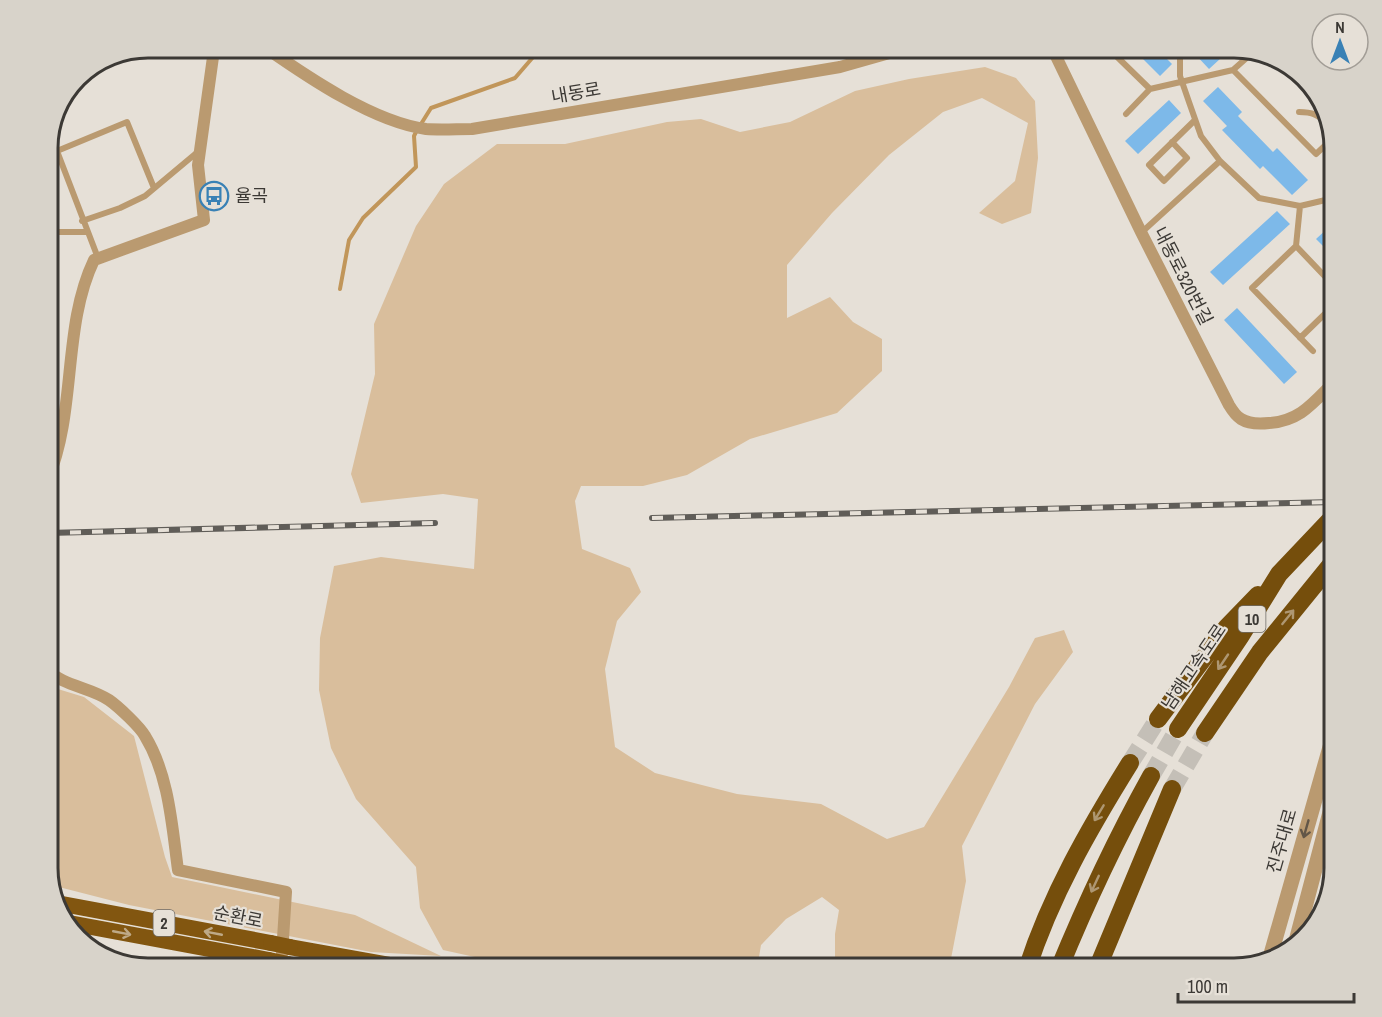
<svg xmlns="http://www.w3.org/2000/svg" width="1382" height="1017" viewBox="0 0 1382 1017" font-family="'Archivo Narrow','Noto Sans KR',sans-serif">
<rect width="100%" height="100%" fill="#e6e0d7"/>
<path fill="#d9be9c" d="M985,67l31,11 19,23 3,57 -7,55 -29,11 -23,-11 36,-32 13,-58 -46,-25 -39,14 -54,43 -57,58 -45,52v53l43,-21 23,25 29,17v32l-45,42 -87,26 -63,36 -44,11h-62l-6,15 7,48 48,19 11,24 -24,29 -12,48 10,78 40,26 82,21 84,10 66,35 37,-12 85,-140 26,-49 29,-8 9,22 -38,52 -73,142 4,35 -17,88h-114v-35l4,-24 -17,-13 -36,22 -25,26 -4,24h-227l-87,-19 -23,-42 -4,-41 -60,-68 -25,-51 -12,-58 1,-52 14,-72 47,-9 93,12 4,-70 -35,-5 -82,9 -10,-29 24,-100 -1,-50 42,-98 28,-42 53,-40h68l102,-22 34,-3 39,13 50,-10 65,-31 54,-12z
M48,686l36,11 50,39 31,121 7,20 183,38 86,41 -70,-4 -242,-47 -78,-20 -3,-10z"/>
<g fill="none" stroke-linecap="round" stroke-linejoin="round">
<path stroke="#c1965a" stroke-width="4" d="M502,48l32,8 39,-8
M421,124l10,-16 84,-30 19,-22
M340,289l9,-49 14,-22 53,-51 -2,-31 3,-6"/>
</g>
<path fill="#7db9e9" d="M1132,48h24l16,16 -12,12z
M1199,48h33l-23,21 -15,-16z
M1218,87l24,25 -4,4 35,36 4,-4 31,32 -16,15 -29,-29 -3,3 -38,-39 5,-4 -24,-25z
M1169,100l12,13 -43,41 -13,-13z
M1277,211l13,13 -67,61 -13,-13z
M1329,227l5,5v25l-18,-18z
M1237,308l60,64 -13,12 -60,-64z"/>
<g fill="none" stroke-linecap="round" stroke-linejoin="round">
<path stroke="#c4bfb7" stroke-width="18" stroke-dasharray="18 9" stroke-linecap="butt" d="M1130,763l28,-44
M1151,776l27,-47
M1172,789l33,-56"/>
<path stroke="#ba9a70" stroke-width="6" d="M1108,48l42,41 -24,25
M1180,48v28l9,26 12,34 19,25
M1251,54l-18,16 83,84 16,-15
M1150,89l83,-19
M1299,112c13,0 20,3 29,12
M1172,142l15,16 -23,23 -15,-16 46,-45
M82,221l38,-13 25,-12 55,-46
M48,232h39
M1142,232l78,-71 39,37 41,8 34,-8
M1296,246l4,-40
M98,258l-41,-107 70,-29 27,66
M1300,338l34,-33
M1313,351l-61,-63 44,-42 38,40"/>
<path stroke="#ba9a70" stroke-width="12" d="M266,48c43,30 108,74 160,81 15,1 31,0 46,0l368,-62 67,-19
M1052,48l89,184 88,173c3,5 7,11 12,14 8,5 19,5 28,4 31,-2 44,-20 65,-41
M48,479c29,-69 14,-152 46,-219l110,-40 -6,-55 15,-108v-9
M48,670c13,15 44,18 61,30 10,7 31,27 36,36 24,39 27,90 33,134l108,22 -4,62"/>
<path stroke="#ba9a70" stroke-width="15" d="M1295,945l39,-148
M1269,961l65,-228"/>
<path stroke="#825610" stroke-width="16" d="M57,903l214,40
M64,922l205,38
M290,947l123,22
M288,964l24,5"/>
<path stroke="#754e0c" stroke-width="18" d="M1158,719l69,-92 31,-32
M1178,729l62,-92 39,-63 55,-58
M1205,733l55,-81 74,-91
M1027,969c24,-74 62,-140 103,-206
M1059,969c27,-66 57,-130 92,-193
M1097,969l75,-180"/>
<g stroke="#605d58" stroke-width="6">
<path id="rail" d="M652,518l682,-16
M48,533l387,-10"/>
</g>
<use href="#rail" stroke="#e6e0d7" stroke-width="4" stroke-dasharray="11" stroke-linecap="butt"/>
<path stroke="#825610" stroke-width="16" d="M271,943l19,4
M269,960l19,4"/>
</g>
<defs><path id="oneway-shaft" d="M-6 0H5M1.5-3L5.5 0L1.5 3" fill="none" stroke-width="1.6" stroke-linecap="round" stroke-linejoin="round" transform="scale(1.5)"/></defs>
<g stroke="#ae9772">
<use href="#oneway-shaft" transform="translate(1288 617) rotate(-51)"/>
<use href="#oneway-shaft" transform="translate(1223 662) rotate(124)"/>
<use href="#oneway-shaft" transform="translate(1099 813) rotate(121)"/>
<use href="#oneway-shaft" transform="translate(1095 884) rotate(115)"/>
</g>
<use stroke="#625647" href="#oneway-shaft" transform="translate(1306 829) rotate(106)"/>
<g stroke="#bea987">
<use href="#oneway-shaft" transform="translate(122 933) rotate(11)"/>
<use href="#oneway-shaft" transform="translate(213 933) rotate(-169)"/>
</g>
<defs>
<g id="bus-ring" transform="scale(1.5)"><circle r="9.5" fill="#e6e0d7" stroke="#3981b5" stroke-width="1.5"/><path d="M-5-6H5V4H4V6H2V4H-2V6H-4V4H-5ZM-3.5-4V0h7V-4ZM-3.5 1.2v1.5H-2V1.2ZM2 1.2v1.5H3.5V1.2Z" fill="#3981b5"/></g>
</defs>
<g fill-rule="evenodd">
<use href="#bus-ring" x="214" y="196"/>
</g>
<g text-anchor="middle" stroke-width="4.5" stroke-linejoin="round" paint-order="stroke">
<g fill="#e6e0d7" stroke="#6f6b66" stroke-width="1.5">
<rect x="1238.5" y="606" width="27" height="26" rx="4.5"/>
<rect x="153.5" y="910" width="21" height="26" rx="4.5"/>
</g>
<g font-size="16" font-weight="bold" fill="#3c3935">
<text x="1252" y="625">10</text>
<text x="164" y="929">2</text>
</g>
<g font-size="18" fill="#3c3935" stroke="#e6e0d7">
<text transform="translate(576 93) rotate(-10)" y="6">내동로</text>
<text transform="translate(1183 276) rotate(63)" y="6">내동로320번길</text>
<text transform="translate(1194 667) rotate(-56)" y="6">남해고속도로</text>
<text transform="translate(1282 841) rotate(-74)" y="6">진주대로</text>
<text transform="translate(238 917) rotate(11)" y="6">순환로</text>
</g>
<g font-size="18" fill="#3c3935" stroke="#e6e0d7" text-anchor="start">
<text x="235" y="202">율곡</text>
</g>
</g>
<path d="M0 0H1382V1017H0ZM148 58H1234A90 90 0 0 1 1324 148V868A90 90 0 0 1 1234 958H148A90 90 0 0 1 58 868V148A90 90 0 0 1 148 58Z" fill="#d8d3ca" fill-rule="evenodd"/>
<path fill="none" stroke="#3c3935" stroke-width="3" d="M148 58H1234A90 90 0 0 1 1324 148V868A90 90 0 0 1 1234 958H148A90 90 0 0 1 58 868V148A90 90 0 0 1 148 58Z"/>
<g transform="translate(1340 42)"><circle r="28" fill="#e6e0d7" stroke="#a29d96" stroke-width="1.5"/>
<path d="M0-4.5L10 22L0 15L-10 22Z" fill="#3981b5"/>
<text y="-9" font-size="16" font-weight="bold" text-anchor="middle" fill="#3c3935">N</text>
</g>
<path d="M1178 993v9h176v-9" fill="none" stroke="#3c3935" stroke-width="3"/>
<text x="1187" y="993" font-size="18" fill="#3c3935" stroke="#e6e0d7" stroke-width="4.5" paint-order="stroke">100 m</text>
</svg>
